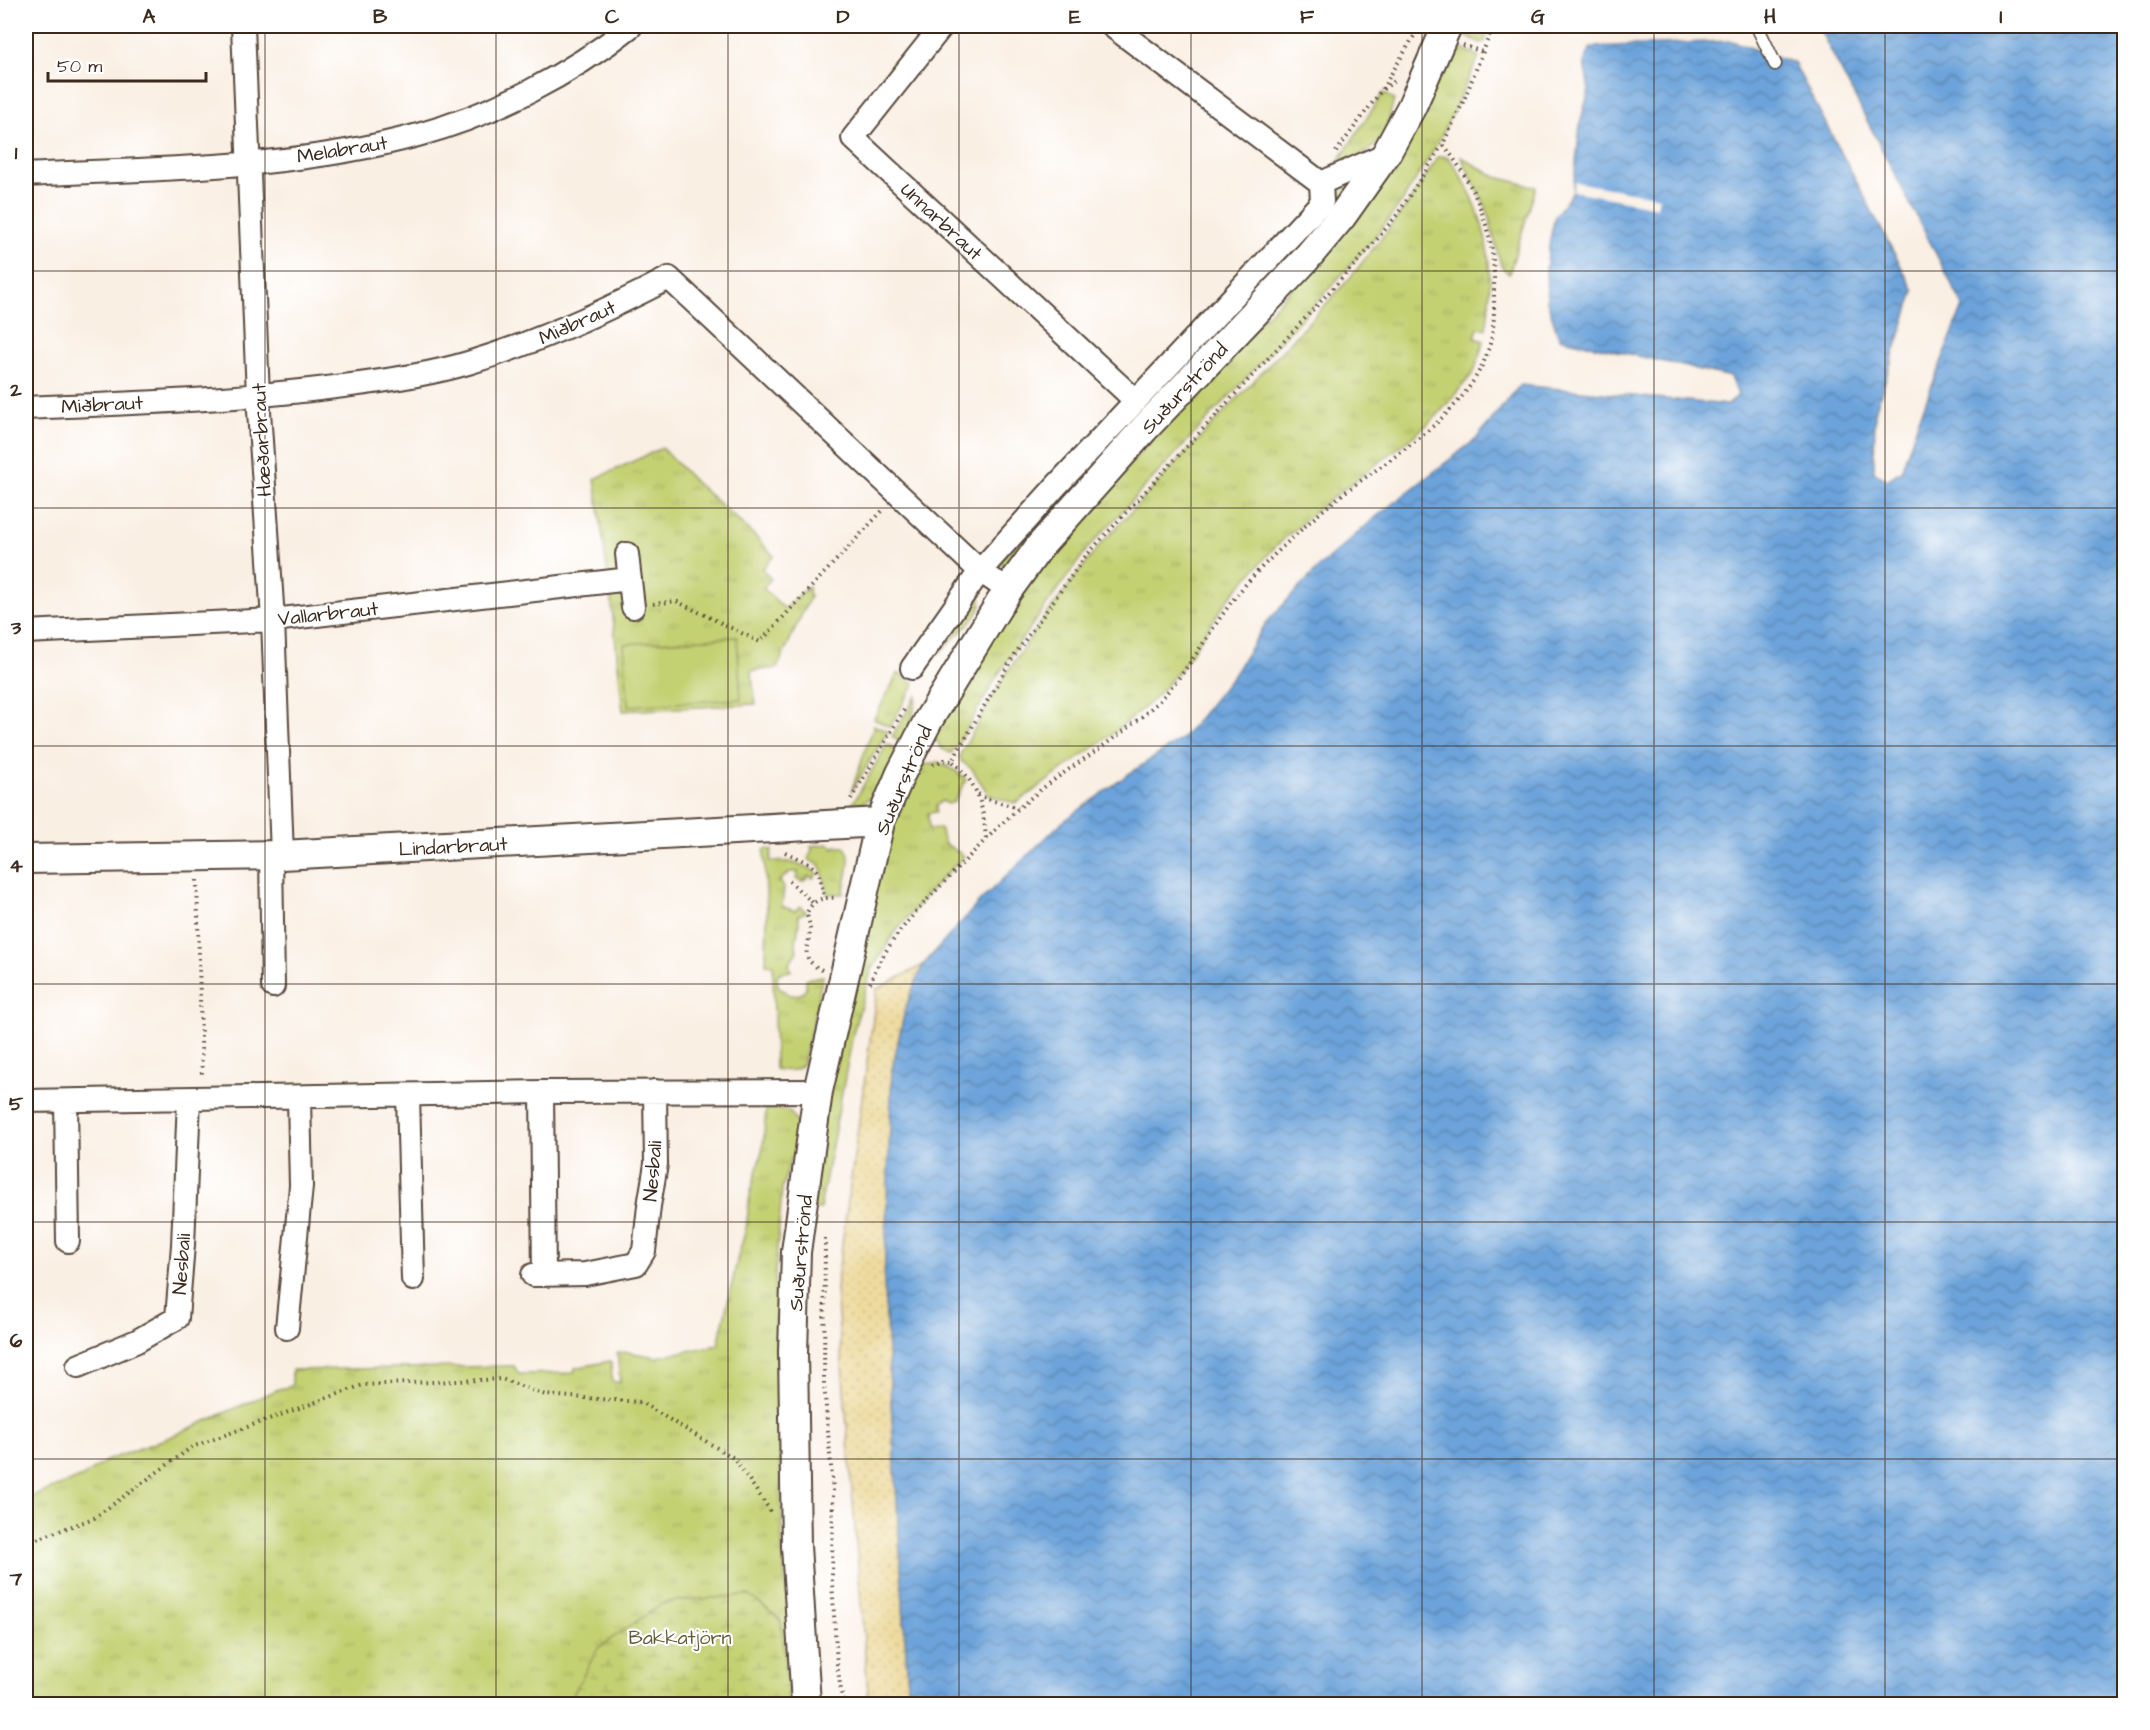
<svg xmlns="http://www.w3.org/2000/svg" width="2150" height="1730" viewBox="0 0 2150 1730" font-family="'Architects Daughter',sans-serif">
<defs>
<pattern id="grass-tufts" width="24" height="20" patternUnits="userSpaceOnUse" patternTransform="scale(1.5)"><rect width="24" height="20" fill="#c4d173"/><path d="M3 7l-1-3M5 7V3M7 7l1-3M15 17l-1-3M17 17v-4M19 17l1-3" fill="none" stroke="#a9b463"/></pattern>
<pattern id="wetland-marsh" width="20" height="14" patternUnits="userSpaceOnUse" patternTransform="scale(1.5)"><rect width="20" height="14" fill="#c4d173"/><path d="M1 5h8M5 5V1M11 12h8M15 12V8" fill="none" stroke="#a9b463"/></pattern>
<pattern id="sand-dots" width="8" height="8" patternUnits="userSpaceOnUse" patternTransform="scale(1.5)"><rect width="8" height="8" fill="#eeda9e"/><path d="M2 2h.1M6 6h.1" fill="none" stroke="#cdbb88" stroke-width="1.8" stroke-linecap="round"/></pattern>
<pattern id="water-waves" width="16" height="10" patternUnits="userSpaceOnUse" patternTransform="scale(1.5)"><rect width="16" height="10" fill="#6ca3da"/><path d="M0 5q4-4 8 0t8 0" fill="none" stroke="#5a85b0"/></pattern>
</defs>
<rect width="100%" height="100%" fill="#fff"/>
<filter id="ink" filterUnits="userSpaceOnUse"><feTurbulence type="fractalNoise" baseFrequency=".0167" numOctaves="2"/><feDisplacementMap in="SourceGraphic" scale="12" xChannelSelector="R" yChannelSelector="G"/><feConvolveMatrix kernelMatrix="1 2 1 2 8 2 1 2 1" color-interpolation-filters="sRGB"/></filter>
<filter id="wash" filterUnits="userSpaceOnUse"><feTurbulence type="fractalNoise" baseFrequency=".008" numOctaves="4" result="noise"/><feDisplacementMap in="SourceGraphic" scale="24" xChannelSelector="R" yChannelSelector="G"/><feGaussianBlur stdDeviation="1.35" result="paint"/><feColorMatrix in="noise" values="0 0 0 0 0 0 0 0 0 0 0 0 0 0 0 0 0 1.4 0 .05"/><feComposite in="paint" operator="in"/></filter>
<g filter="url(#wash)">
<rect width="100%" height="100%" fill="#faefe3"/>
<path fill="url(#grass-tufts)" stroke="#807e48" stroke-width="1.5" d="M1463,26h27l-5,16 -4,1 -21,-10z
M1455,48l16,4 8,5 -40,84 -37,61 -32,41 -41,46 -241,259 -66,91 -26,39 -39,68 -6,7 -9,-4 -9,-13 23,-45 95,-142 258,-280z
M1383,93l11,7c-4,12 -6,29 -14,40 -11,14 -32,22 -48,31z
M1443,156l6,2c38,51 47,110 37,171l-8,-1 -3,10 9,3 -10,31 -37,44 -22,19 -97,74 -43,38 -47,52 -49,72 -26,29 -42,35 -92,66 -5,2 -25,-8 -17,-26 -11,-8 -1,-6 44,-78 36,-54 59,-77 251,-268 58,-74 30,-47z
M1461,157l35,20 40,10 -27,87 -8,-8 -14,-57z
M1357,175l-12,20 -338,373 -6,-4v-4l331,-360 1,-12z
M662,448l34,35 56,50 22,23 -12,13 9,10 -8,9 22,21 23,-22 2,10 -33,71 -26,3 5,33 -133,7 -12,-112 -16,-120z
M976,596l5,3c4,19 -31,38 -41,54l-4,-3z
M898,673l17,10 -25,44 -16,-8z
M917,695l-7,33 -8,15 -10,-7z
M873,725l15,6 -37,61 22,-64z
M887,744l12,7c-11,22 -19,51 -47,54z
M938,762l18,9 10,9 -12,22 -6,2 -6,-3 -6,5v6l-8,1 1,16 11,-1 4,15 20,13 -35,36 -36,43 -22,36 -17,58 -34,180 -8,-1 6,-62 64,-292 35,-85 7,-4z
M829,844l4,3c27,-8 12,34 10,47h-16l-2,-14 -5,-14 -12,-7 4,-9 -1,-4z
M767,849l5,1 -2,11c14,0 37,2 47,13l-4,4 -5,-2 -1,3 -5,3 -6,-3 2,-7h-8l-13,11 3,-2 4,7 -2,18 12,5 7,-5 5,6 -8,3c4,13 -5,22 -1,36l-8,13 2,7 -12,2 -2,4 1,9 12,9 11,-1 5,-6v-9l17,-3 -19,86c-8,11 -17,9 -29,7l-2,-104 -7,-1 1,-52 -3,-62z
M766,1109h13l11,3 6,9 1,16 -1,14 -5,7 -9,31 -7,84 1,67 5,134 1,70 14,160h-770v-205l58,-23 22,-15 64,-24 109,-48 13,-3v-16l222,-4 5,8 55,-1 1,-5 36,-7 1,21h8l-3,-29 10,-1 30,5 61,-12 20,-88 8,-28 4,-34 13,-48z"/>
<path fill="url(#wetland-marsh)" stroke="#807e48" stroke-width="1.5" d="M749,1595l32,25 8,84h-221l30,-56 67,-46z"/>
<path fill="url(#sand-dots)" stroke="#94825e" stroke-width="1.5" d="M923,965l-17,41 -14,63 -8,215 25,420h-40l-33,-415 41,-300z"/>
<path fill="#c4d173" stroke="#807e48" stroke-width="1.5" d="M737,637l4,62 -113,7 -4,-62z"/>
<path fill="url(#water-waves)" stroke="#54667c" stroke-width="1.5" d="M1818,26h306v1678h-1215l-25,-420 8,-215 14,-63 17,-41 58,-65 79,-76 67,-49 56,-37 49,-61 34,-54 53,-56 58,-51 99,-77 44,-54 208,20 10,-10 -7,-18 -172,-39 -12,-37 -1,-31 4,-31 5,-23 18,-25 7,-67 9,-34 -5,-28 7,-15 141,-6 62,22 120,228 -39,121 -1,59 13,9 14,-9 18,-52 44,-113z"/>
<path fill="#faefe3" d="M1575,182l84,15 -2,10 -84,-16z"/>
</g>
<g filter="url(#ink)">
<g fill="none" stroke-linecap="round" stroke-linejoin="round">
<g stroke="#58483c" stroke-width="15">
<path id="service" d="M1757,26l18,38"/>
</g>
<g stroke="#58483c" stroke-width="26">
<path id="minor" d="M243,26l15,370 15,224 9,235
M942,26l-89,112 283,263
M1112,26l209,157
M26,175c130,-7 265,-5 392,-40 76,-21 152,-60 213,-109
M1321,183l65,-29
M26,408c106,-5 212,-8 317,-22 42,-5 85,-11 125,-23 71,-21 136,-51 201,-85l311,293 28,19
M627,554l6,53
M26,632l247,-12 357,-41
M912,668l68,-97 77,-86 265,-283 -1,-19
M271,855l2,131
M542,1092l2,183
M408,1096l5,183
M26,1101l516,-9 276,-1
M66,1101l2,140
M533,1275l52,-1 51,-10 8,-13 5,-45 7,-42 -1,-73
M287,1328l14,-142 -2,-88
M78,1366l59,-25 40,-23 6,-73 6,-146"/>
</g>
<g stroke="#58483c" stroke-width="32">
<path id="tertiary" d="M26,859l256,-4 598,-33
M806,1704l-10,-158 -3,-194 3,-100 22,-161 62,-269 21,-49 28,-54 79,-129 32,-44 104,-117 161,-169 37,-44 44,-62 26,-48 35,-80"/>
</g>
<path stroke="#58483c" stroke-width="4" stroke-dasharray="1.5 4.5" stroke-linecap="butt" d="M1463,45l19,7
M1383,89l12,-8
M1336,152l45,-61 33,-55
M653,604l23,-3 84,41 124,-133
M933,765l11,-5 8,1
M978,794l9,5 31,9
M851,799l53,-89
M986,838c-3,-33 -8,-55 -34,-77l61,-104 72,-100 283,-307 29,-35 46,-71
M785,852c30,15 33,10 39,45
M197,880l5,197
M789,881l24,22
M822,970c-25,-13 -12,-22 -12,-42 0,-5 -3,-10 -3,-15 6,-14 16,-16 31,-15
M870,983c17,-45 54,-80 87,-114 29,-30 57,-59 90,-84 38,-28 78,-51 112,-84 27,-28 44,-59 66,-90 18,-26 41,-49 64,-70 18,-17 36,-33 55,-48 52,-39 128,-82 146,-149 5,-18 4,-38 4,-56 2,-54 -18,-102 -51,-144l21,-44 29,-74
M825,1238l-1,146 9,106 -1,91 5,83 6,40
M26,1543l68,-25 98,-71 171,-62 139,-6 43,16 95,7 94,56 37,54"/>
<use href="#service" stroke="#fff" stroke-width="12"/>
<use href="#minor" stroke="#fff" stroke-width="22"/>
<use href="#tertiary" stroke="#fff" stroke-width="28"/>
</g>
</g>
<path fill="none" stroke="#3b2a1e" stroke-width="1.5" stroke-opacity="0.55" d="M265,26v1678M496,26v1678M728,26v1678M959,26v1678M1191,26v1678M1422,26v1678M1654,26v1678M1885,26v1678M26,271h2098M26,508h2098M26,746h2098M26,984h2098M26,1222h2098M26,1459h2098"/>
<g text-anchor="middle" stroke-width="4.5" stroke-linejoin="round" paint-order="stroke">
<g font-size="20" fill="#3b2a1e" stroke="#fff">
<text transform="translate(342 149) rotate(-9)" y="7">Melabraut</text>
<text transform="translate(942 221) rotate(43)" y="7">Unnarbraut</text>
<text transform="translate(577 322) rotate(-24)" y="7">Miðbraut</text>
<text transform="translate(1184 388) rotate(-47)" y="7">Suðurströnd</text>
<text transform="translate(102 404) rotate(-3)" y="7">Miðbraut</text>
<text transform="translate(261 440) rotate(-93)" y="7">Hæðarbraut</text>
<text transform="translate(328 613) rotate(-6)" y="7">Vallarbraut</text>
<text transform="translate(903 780) rotate(-67)" y="7">Suðurströnd</text>
<text transform="translate(453 846) rotate(-3)" y="7">Lindarbraut</text>
<text transform="translate(652 1171) rotate(-85)" y="7">Nesbali</text>
<text transform="translate(800 1253) rotate(-85)" y="7">Suðurströnd</text>
<text transform="translate(181 1264) rotate(-86)" y="7">Nesbali</text>
</g>
<g font-size="20" fill="#645c38" stroke="#fff">
<text x="680" y="1644">Bakkatjörn</text>
</g>
</g>
<rect width="2150" height="1730" fill="none" stroke="#fff" stroke-width="66"/>
<path d="M48 72v9h158v-9" fill="none" stroke="#3b2a1e" stroke-width="3"/>
<text x="57" y="72" font-size="18" fill="#3b2a1e" stroke="#ffffff" stroke-width="4.5" paint-order="stroke">50 m</text>
<rect x="33" y="33" width="2084" height="1664" fill="none" stroke="#3b2a1e" stroke-width="2"/>
<g font-size="20" text-anchor="middle" font-weight="bold" fill="#3b2a1e">
<text x="149" y="23">A</text>
<text x="380" y="23">B</text>
<text x="612" y="23">C</text>
<text x="843" y="23">D</text>
<text x="1075" y="23">E</text>
<text x="1307" y="23">F</text>
<text x="1538" y="23">G</text>
<text x="1770" y="23">H</text>
<text x="2001" y="23">I</text>
<text x="16" y="159">1</text>
<text x="16" y="396">2</text>
<text x="16" y="634">3</text>
<text x="16" y="872">4</text>
<text x="16" y="1110">5</text>
<text x="16" y="1347">6</text>
<text x="16" y="1585">7</text>
</g>
</svg>
